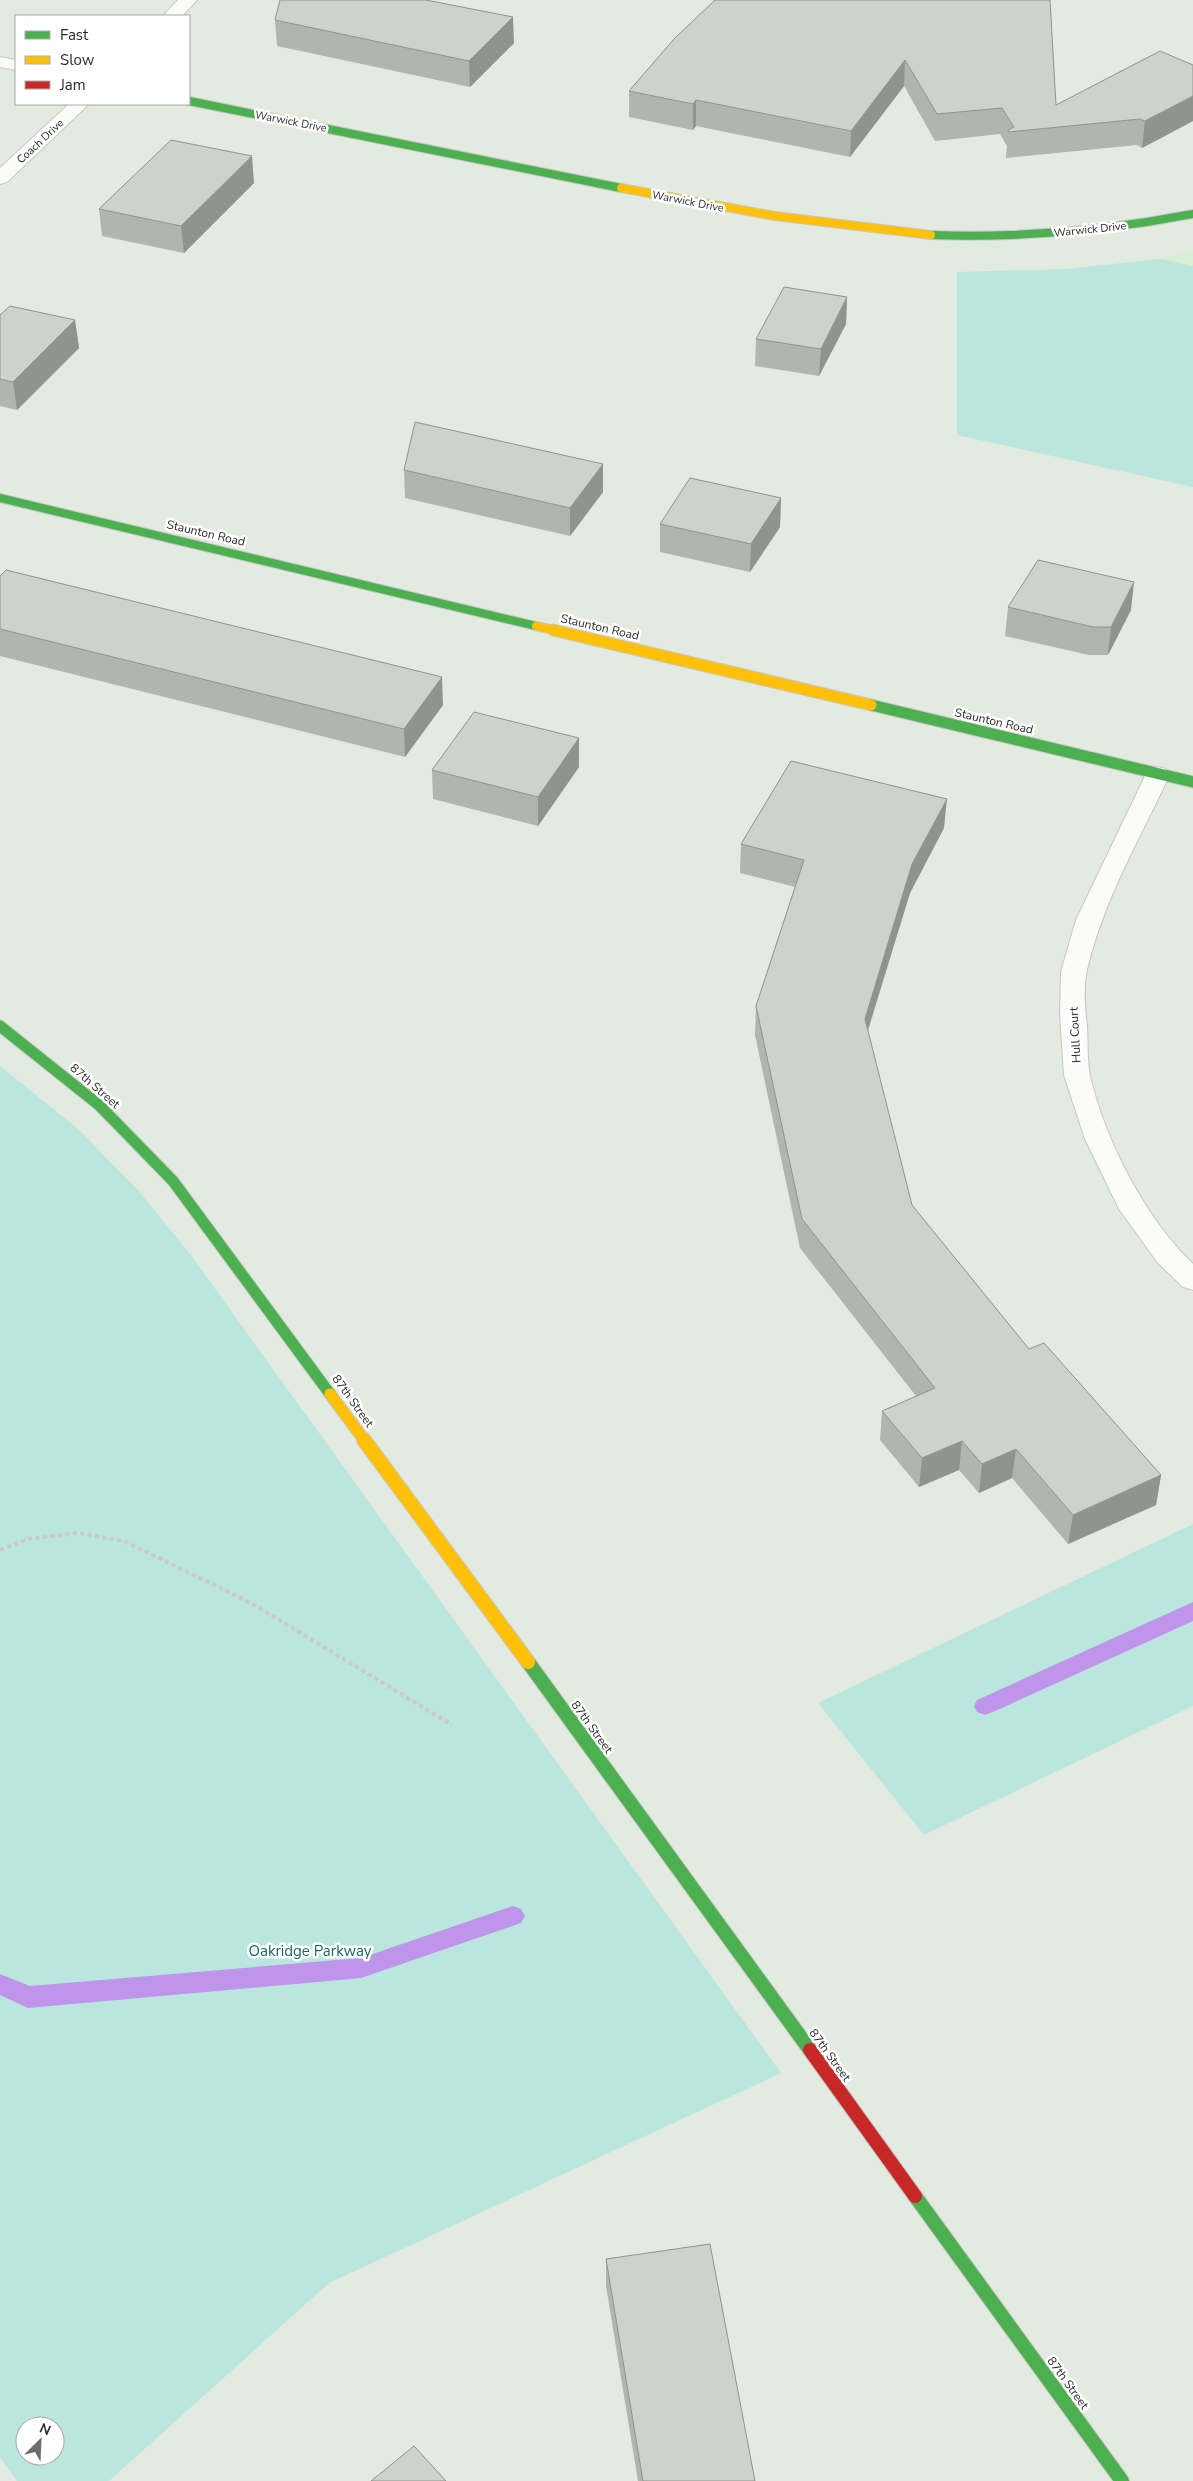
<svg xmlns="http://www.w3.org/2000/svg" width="1193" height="2481" viewBox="0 0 1193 2481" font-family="'Nunito Sans',sans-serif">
<rect width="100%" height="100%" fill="#e3eae0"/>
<path fill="#d9ecd6" d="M1193,252v14l-33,-7z"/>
<path fill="#bbe6dd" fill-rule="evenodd" d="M1160,259l33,7v221l-236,-52v-163l110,-3z
M0,1066l77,62 61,62 52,64 591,819 -452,210 -220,198h-92l-17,-24zM25,2426h30v30h-30z
M1193,1524v182l-269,129 -106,-132z"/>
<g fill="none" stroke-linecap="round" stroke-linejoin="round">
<path fill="#be95ea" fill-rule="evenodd" d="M1193,1602v19l-200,91 -8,3 -8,-3 -3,-6 3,-6z
M513,1906l8,3 4,7 -4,7 -160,55 -333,30 -28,-13v-21l30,12 331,-28z"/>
<g stroke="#c7c7c6" stroke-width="2">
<path id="street" d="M178,0h19l-15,16h-19z
M0,57l16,3v10l-16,-3z
M69,104h20l-82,78 -7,2v-16z
M1158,767l8,2 4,5c-30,64 -67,127 -83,196 -4,17 -2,39 0,56 1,16 0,34 3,50 15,64 55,142 103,188v26l-10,-3 -25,-24 -39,-54 -34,-70 -21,-64 -4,-60 1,-43 15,-52 70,-146 4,-5z"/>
</g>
<g stroke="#c7c7c6" stroke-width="10">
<path id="fast-far2" d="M189,101l432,87
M931,235c89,3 175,-4 262,-21
M0,498l536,128"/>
</g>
<g stroke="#c7c7c6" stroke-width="13">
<path id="fast-far1" d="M871,705l322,77
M0,1026l99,79 74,76 157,213"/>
</g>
<g stroke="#c7c7c6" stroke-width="16">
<path id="fast" d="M528,1662l282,388
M915,2196l207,285"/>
</g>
<g stroke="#c7c7c6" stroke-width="10">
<path id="slow-far2" d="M621,188l154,28 156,19
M536,626l22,5"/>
</g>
<g stroke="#c7c7c6" stroke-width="13">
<path id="slow-far1" d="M553,630l318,75
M330,1394l35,47"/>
</g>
<g stroke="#c7c7c6" stroke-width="16">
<path id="slow" d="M364,1440l164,222"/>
</g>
<g stroke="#c7c7c6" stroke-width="16">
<path id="jam" d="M810,2050l105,146"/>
</g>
<path stroke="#cacbc9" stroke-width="4" stroke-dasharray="4.5 3" stroke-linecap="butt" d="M0,1550l28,-11 50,-6 46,8 129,63 199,121"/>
<use href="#street" fill="#fbfcfa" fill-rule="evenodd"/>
<use href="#fast-far2" stroke="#4caf50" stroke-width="8"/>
<use href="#fast-far1" stroke="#4caf50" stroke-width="11"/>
<use href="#fast" stroke="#4caf50" stroke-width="14"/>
<use href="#slow-far2" stroke="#ffc107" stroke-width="8"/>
<use href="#slow-far1" stroke="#ffc107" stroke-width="11"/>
<use href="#slow" stroke="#ffc107" stroke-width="14"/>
<use href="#jam" stroke="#c62828" stroke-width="14"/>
</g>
<path fill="#b0b5af" d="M715,0l341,105 137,-40v56l-51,27 -5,-3 -131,13v-2l1,-10 -7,-12 -65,7 -31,-55 -54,71 -154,-31 -3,4 -64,-13v-26z
M275,20l239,23 -44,44 -193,-41z
M254,183l-70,70 -82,-17 -3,-27z
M847,297l-1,27 -27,52 -64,-10 1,-27z
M0,315l75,5 4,28 -62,62 -17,-4z
M404,470l199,22 -33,44 -165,-38z
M781,498l-1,29 -30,45 -90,-20v-28z
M0,576l443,129 -38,52 -405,-101z
M1008,607l123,3 -23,45h-19l-84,-19z
M579,738v29l-41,59 -105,-27 -1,-29z
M944,828l-34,65 -42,138 44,174 117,144 132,126 -5,30 -88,39 -56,-66 -33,15 -20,-23 -40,17 -39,-47 2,-29 34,-15 -116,-148 -45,-213 1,-29 39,-119 -55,-14 1,-29z
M606,2259l149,222h-117l-32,-195z"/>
<path fill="#90938e" d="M513,17l1,26 -44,44 -1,-26z
M905,60l-1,26 -54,71 1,-26z
M1193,96v25l-51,27 3,-27z
M696,100v26l-3,4v-26z
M252,156l2,27 -70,70 -3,-27z
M847,297l-1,27 -27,52 2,-27z
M75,320l4,28 -62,62 -4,-28z
M603,464v28l-33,44v-28z
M781,498l-1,29 -30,45 1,-28z
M1134,582l-3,28 -23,45 3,-28z
M442,677l1,28 -38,52 -1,-28z
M579,738v29l-41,59v-29z
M947,799l-3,29 -34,65 -48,155 3,-29 47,-155z
M962,1441l-3,29 -40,17 3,-29z
M1016,1449l-4,29 -33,15 3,-29z
M1161,1475l-5,30 -88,39 5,-29z"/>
<path fill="#cdd2cb" stroke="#90938e" d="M280,0h146l87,17 -44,44 -194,-41z
M715,0h335l6,105 104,-54 33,14v31l-48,25 -5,-2 -131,13 -1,-2 6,-3 -12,-19 -65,6 -32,-54 -54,71 -155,-31 -3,4 -64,-13 45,-52z
M171,140l81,16 -71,70 -82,-17z
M784,287l63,10 -26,52 -65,-10z
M10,306l65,14 -62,62 -13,-3v-64z
M415,422l188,42 -33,44 -166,-38z
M690,478l91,20 -30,46 -91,-20z
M1038,560l96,22 -23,45h-18l-85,-20z
M6,570l436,107 -38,52 -404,-100v-53z
M474,712l105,26 -41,59 -106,-27z
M791,761l156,38 -35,65 -47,155 47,186 117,144 15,-6 117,132 -88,40 -57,-66 -34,15 -20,-23 -40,17 -40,-47 53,-23 -133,-169 -46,-213 48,-146 -63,-16z
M710,2244l45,237h-112l-37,-222z
M414,2446l32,35h-75z"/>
<g text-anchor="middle" stroke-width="5" stroke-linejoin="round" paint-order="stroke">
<g font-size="11" fill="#2b2b2b" stroke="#fff">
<text transform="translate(291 121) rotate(11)" y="4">Warwick Drive</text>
<text transform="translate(40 141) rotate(-43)" y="4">Coach Drive</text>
<text transform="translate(688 201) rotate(11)" y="4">Warwick Drive</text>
<text transform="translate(1090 229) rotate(-6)" y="4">Warwick Drive</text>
</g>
<g font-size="12" fill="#2b2b2b" stroke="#fff">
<text transform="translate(206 533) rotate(13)" y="4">Staunton Road</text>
<text transform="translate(600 627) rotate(13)" y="4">Staunton Road</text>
<text transform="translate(994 721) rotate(13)" y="4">Staunton Road</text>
<text transform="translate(1075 1035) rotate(-93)" y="4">Hull Court</text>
<text transform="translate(95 1086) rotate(41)" y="4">87th Street</text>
<text transform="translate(353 1401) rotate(54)" y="4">87th Street</text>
<text transform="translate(592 1727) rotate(54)" y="4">87th Street</text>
<text transform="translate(830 2055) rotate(54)" y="4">87th Street</text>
<text transform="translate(1068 2383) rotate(54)" y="4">87th Street</text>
</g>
<g font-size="15" fill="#1b6768" stroke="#fff">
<text x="310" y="1956">Oakridge Parkway</text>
</g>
</g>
<rect x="15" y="15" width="175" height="90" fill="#ffffff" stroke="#aaaaaa"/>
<rect x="25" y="31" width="25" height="8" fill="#4caf50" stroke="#aaaaaa"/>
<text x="60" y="40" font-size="15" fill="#2b2b2b">Fast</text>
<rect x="25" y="56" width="25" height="8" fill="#ffc107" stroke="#aaaaaa"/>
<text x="60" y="65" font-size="15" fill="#2b2b2b">Slow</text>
<rect x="25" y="81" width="25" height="8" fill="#c62828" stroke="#aaaaaa"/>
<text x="60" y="90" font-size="15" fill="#2b2b2b">Jam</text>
<g transform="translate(40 2441) rotate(24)"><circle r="24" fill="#ffffff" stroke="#aaaaaa"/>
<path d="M0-4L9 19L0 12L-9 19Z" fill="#6b6e6a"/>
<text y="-8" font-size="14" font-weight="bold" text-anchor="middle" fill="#2b2b2b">N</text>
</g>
</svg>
